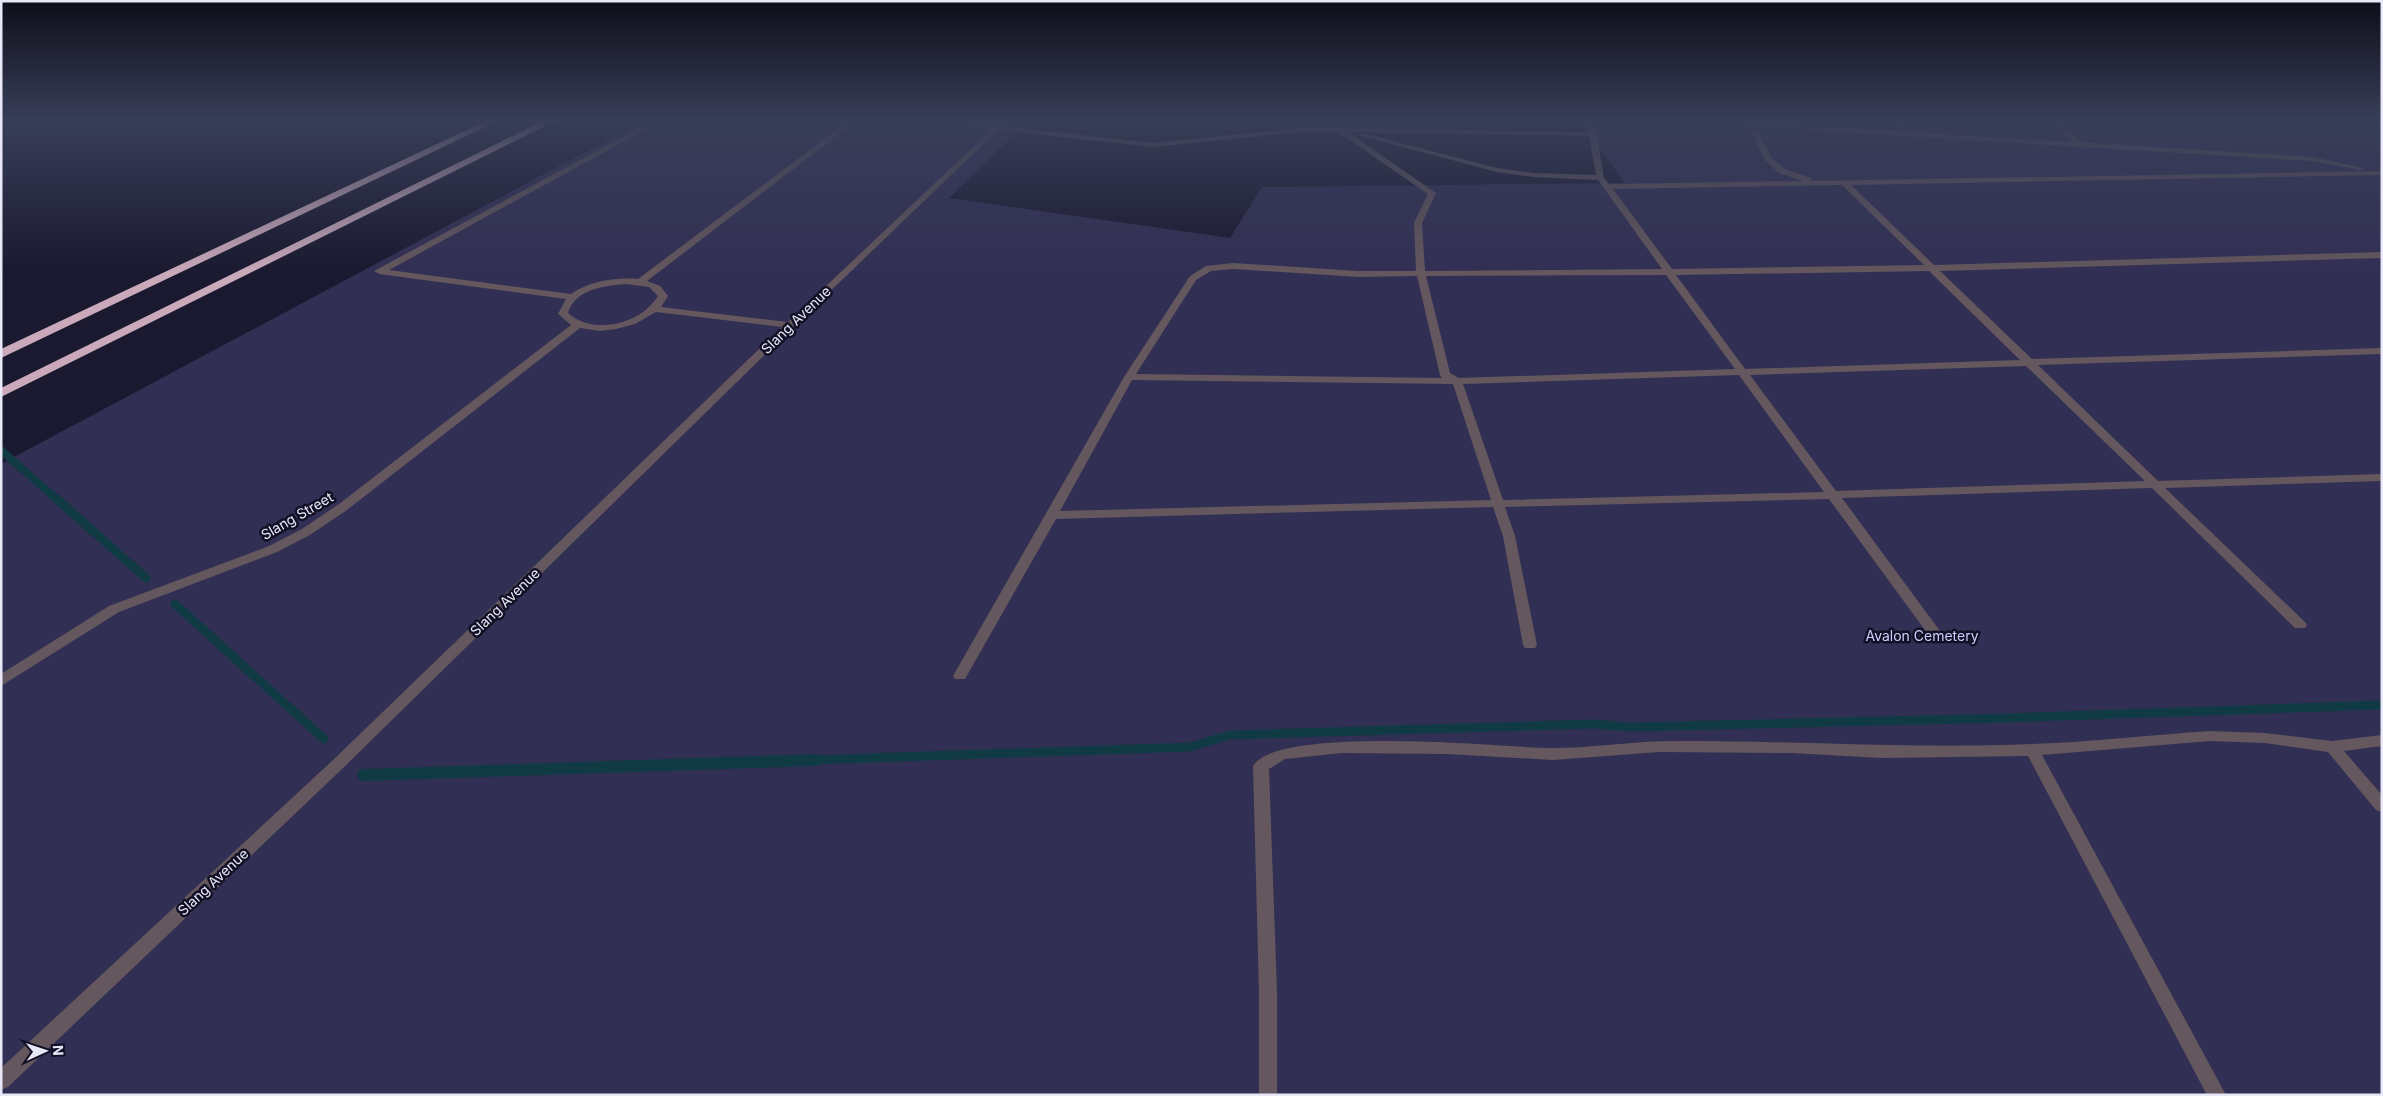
<svg xmlns="http://www.w3.org/2000/svg" width="2383" height="1096" viewBox="0 0 2383 1096" font-family="Inter,sans-serif">
<rect width="100%" height="100%" fill="#1a192f"/>
<path fill="#322f54" d="M647,119h383l-81,79 281,40 32,-51 363,-4 -47,-64h804v976h-2381v-631z"/>
<g fill="none" stroke-linecap="round" stroke-linejoin="round">
<path stroke="#103b44" stroke-width="8" d="M1,450l52,46"/>
<path stroke="#103b44" stroke-width="9" d="M51,494l95,84
M175,604l149,135
M780,761l410,-14 40,-12 364,-11 35,3 376,-9 377,-13"/>
<path stroke="#103b44" stroke-width="12" d="M363,775l454,-15"/>
<path fill="#64575d" fill-rule="evenodd" d="M656,119h9l-276,151 182,24c18,-13 45,-17 67,-15l213,-160h8l-212,162 13,5 8,10 -7,11 127,15 203,-192 -79,-11h28l55,6 6,-6h8l-6,7 150,17 157,-16 278,5 -2,-13h8l10,59 5,6 194,-3 -24,-8 -14,-13 -17,-34 -84,-7 82,3 -1,-3h7l1,3 148,9 -8,-12h7l9,13 162,10 -20,-23h8l21,23 232,15 52,11 -4,2 -48,-9 -556,-34 15,30 14,12 26,9v3l571,-10v4l-531,10 83,80 448,-13v6l-442,13 92,88 350,-11v6l-344,11 120,116 224,-7v7l-217,7 140,134 2,3 -2,3h-10l-143,-140 -310,10 98,133 2,3 -2,3h-10l-101,-138 -324,8 10,29 22,109 -2,3h-10l-2,-3 -20,-109 -10,-29 -437,12 -91,160h-10l-2,-3 171,-299 66,-101 16,-10 27,-3 125,8h58l-2,-48 14,-29 -90,-62 -28,-1 -157,16 -155,-17 -205,197 -451,442 -334,318 -7,3v-22l331,-307 450,-434 -126,-15 -21,12 -19,5 -16,2 -20,-3 -233,182 -37,25 -33,17 -158,60 -118,74v-12l108,-68 160,-60 33,-17 37,-25 232,-179 -13,-11 8,-15 -187,-25 -5,-3zM1348,132l241,4 7,39 -62,-2 -37,-5 -135,-35 -4,2 139,37 37,5 64,3 64,89 -237,2 -3,-48 14,-30zM1842,185l82,80 -252,4 -59,-80zM1233,269l125,8 59,-1 23,99 2,3 -306,-4 60,-94 15,-9zM1929,271l91,89 -275,9 -69,-94zM1666,275l69,94 -276,9 -9,-5 -24,-97zM626,284l23,3 9,9c-17,28 -64,40 -90,17 7,-24 36,-27 58,-29zM2026,366l119,115 -309,10 -86,-116zM1739,375l85,117 -321,8 -40,-116zM1132,380l321,4 38,116 -431,11z
M2210,731l55,2 67,8 50,-6v11l-38,5 38,44v17l-6,-2 -48,-58 -63,-9 -55,-2 -168,14 184,340h-19l-179,-339 -147,2 -89,-5 -133,-1 -106,8 -106,-6 -106,-1 -56,6 -16,10 8,223v103h-18v-103l-6,-226c21,-36 200,-23 241,-21 19,1 39,3 58,3 44,0 87,-8 131,-7 116,0 232,8 348,3 60,-2 120,-9 179,-13z"/>
<path fill="#caaaba" fill-rule="evenodd" d="M490,119h12l-501,239v-9z
M547,119h12l-558,278v-9z"/>
</g>
<linearGradient id="sky" x2="0" y2="1"><stop stop-color="#0e0e1a"/><stop offset="0.44" stop-color="#383e58"/><stop offset="1" stop-color="#383e58" stop-opacity="0"/></linearGradient>
<rect width="2383" height="273" fill="url(#sky)"/>
<g text-anchor="middle" stroke-width="5" stroke-linejoin="round" paint-order="stroke">
<g font-size="14" fill="#e8e8f8" stroke="#121025">
<text transform="translate(796 320) rotate(-44)" y="5">Slang Avenue</text>
<text transform="translate(297 516) rotate(-30)" y="5">Slang Street</text>
<text transform="translate(505 602) rotate(-44)" y="5">Slang Avenue</text>
<text transform="translate(213 882) rotate(-43)" y="5">Slang Avenue</text>
</g>
<g font-size="14" fill="#cfceff" stroke="#121025">
<text x="1922" y="641">Avalon Cemetery</text>
</g>
</g>
<rect width="2383" height="1096" fill="none" stroke="#e8e8f8" stroke-width="5"/>
<g transform="translate(45 1051) rotate(87)" stroke="#121025" stroke-width="4" paint-order="stroke">
<path d="M0-4L9 19L0 12L-9 19Z" fill="#e8e8f8"/>
<text y="-8" font-size="14" font-weight="bold" text-anchor="middle" fill="#e8e8f8">N</text>
</g>
</svg>
